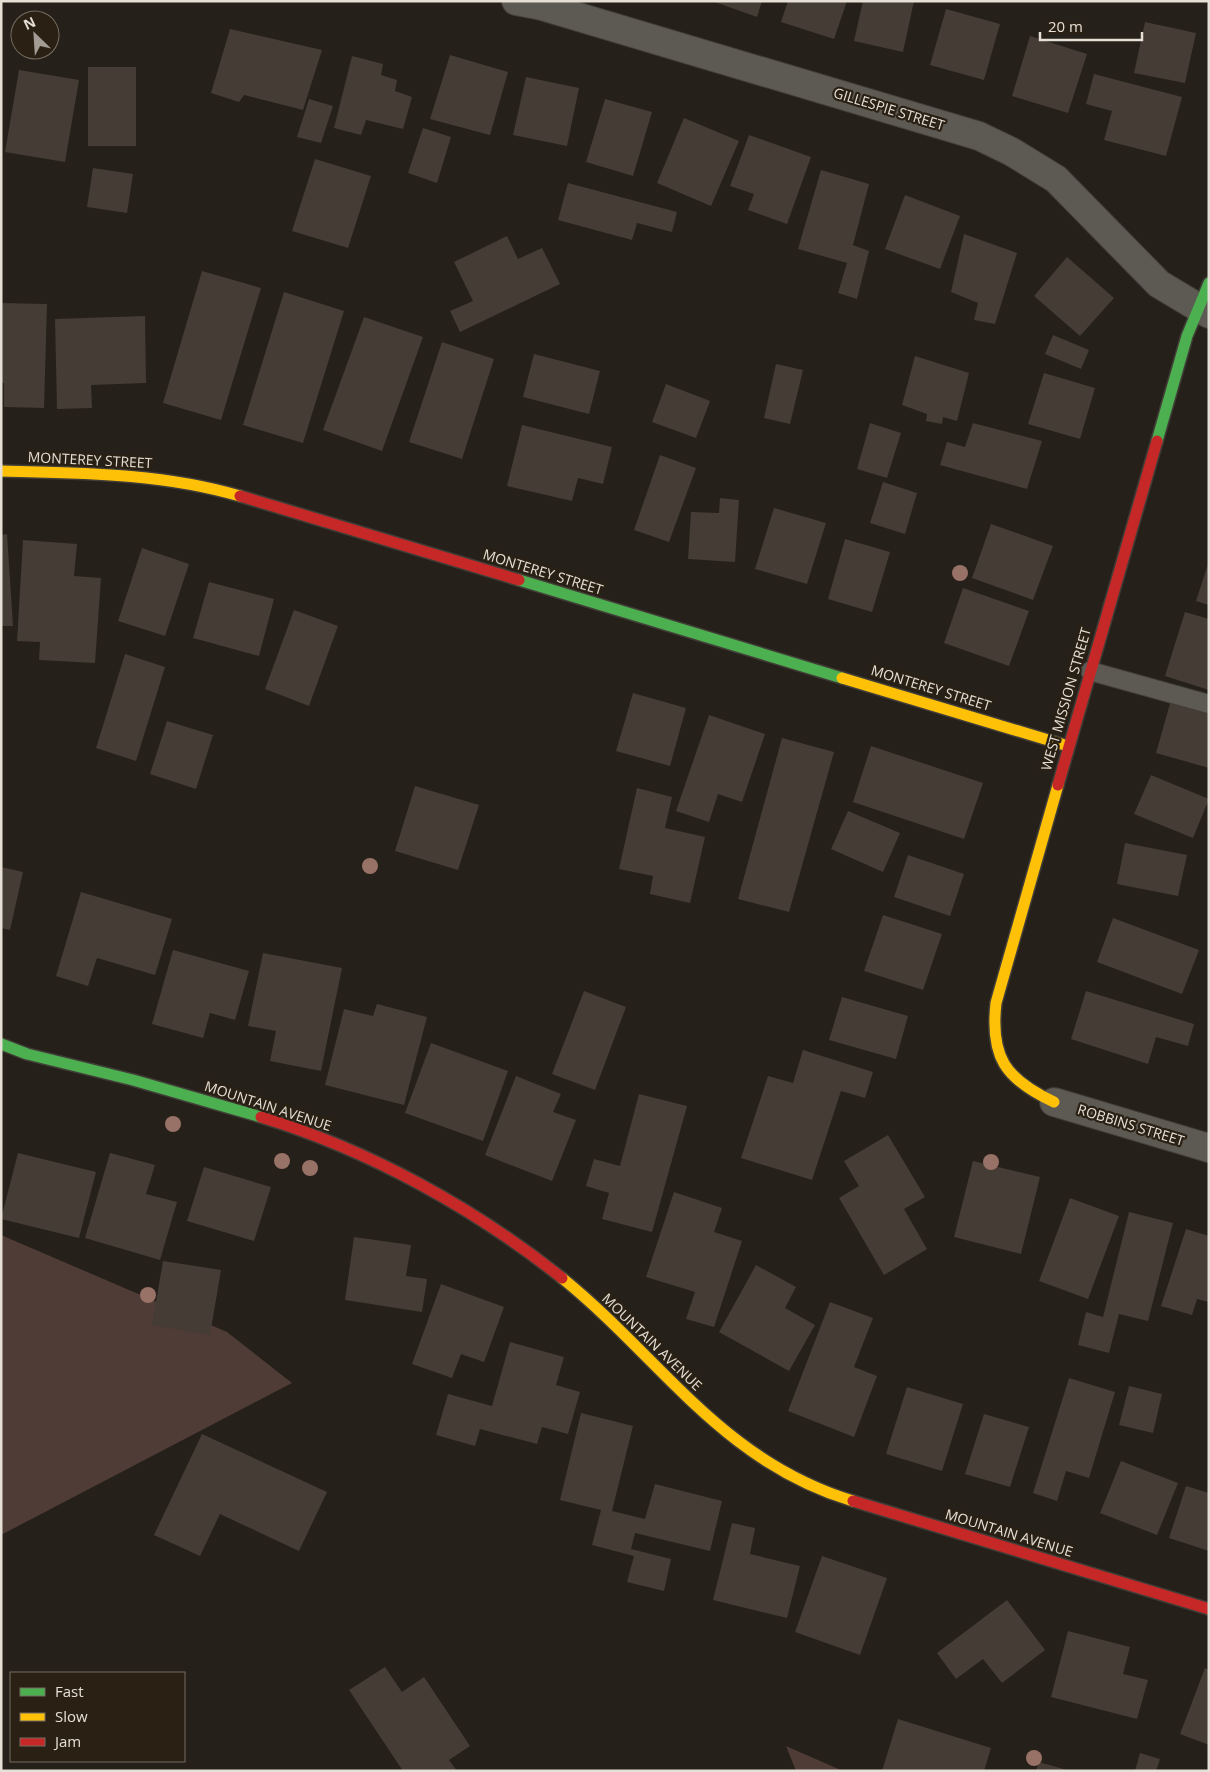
<svg xmlns="http://www.w3.org/2000/svg" width="1210" height="1772" viewBox="0 0 1210 1772" font-family="'Open Sans',sans-serif">
<rect width="100%" height="100%" fill="#252019"/>
<path fill="#4f3c36" d="M1,1235l226,97 65,51 -291,152z
M786,1746l57,25h-47z"/>
<path fill="#443c35" d="M712,1h50l-5,16z
M788,1h59l-13,38 -53,-17z
M863,1h51l-11,51 -49,-11z
M946,9l54,15 -16,56 -54,-15z
M1145,22l51,11 -11,50 -51,-10z
M230,29l92,21 -19,60 -59,-15 -5,7 -28,-9z
M1030,36l57,18 -19,59 -56,-17z
M450,55l58,17 -18,63 -60,-16z
M352,56l31,8 -2,11 16,5 -2,11 17,6 -9,32 -37,-9 -5,15 -27,-7z
M88,67h48v79h-48z
M19,70l60,10 -14,82 -60,-10z
M1094,74l88,23 -16,59 -62,-16 8,-29 -26,-7z
M526,77l53,11 -12,58 -54,-11z
M309,99l24,7 -12,37 -24,-6z
M605,99l47,13 -19,64 -47,-14z
M684,118l55,23 -28,65 -54,-23z
M423,128l28,9 -14,46 -29,-10z
M749,135l62,22 -24,67 -39,-14 6,-16 -24,-8z
M315,159l56,17 -23,72 -56,-17z
M93,168l40,6 -6,39 -40,-6z
M821,170l48,14 -16,61 16,6 -12,48 -19,-6 9,-30 -49,-14z
M568,183l109,29 -5,20 -35,-9 -5,17 -74,-20z
M905,195l55,21 -20,53 -55,-20z
M964,234l53,19 -22,71 -21,-4 4,-17 -27,-11z
M507,236l11,23 24,-11 18,36 -100,48 -10,-21 23,-10 -19,-39z
M1067,257l47,41 -34,38 -46,-40z
M202,271l59,17 -40,132 -58,-17z
M284,292l60,19 -41,132 -60,-18z
M1,303l46,1 -3,104 -40,-1v-24h-3z
M145,316l1,67 -55,2 1,23 -35,1 -2,-90z
M364,317l59,20 -41,114 -59,-21z
M1053,335l36,15 -8,19 -36,-15z
M442,342l52,17 -32,100 -53,-17z
M534,354l66,17 -11,43 -66,-17z
M915,356l54,17 -12,48 -14,-4 -1,7 -16,-3 1,-7 -25,-9z
M776,364l27,6 -13,54 -26,-6z
M1044,373l51,15 -15,51 -52,-15z
M666,384l44,17 -14,37 -44,-16z
M870,423l31,10 -14,45 -30,-9z
M973,423l69,18 -15,48 -87,-24 7,-23 18,5z
M522,425l90,22 -9,37 -25,-6 -6,23 -65,-15z
M660,455l36,13 -27,74 -35,-12z
M883,482l34,11 -12,41 -35,-11z
M720,498l19,2 -4,62 -47,-3 3,-47 28,1z
M774,508l52,15 -19,61 -52,-15z
M991,524l62,22 -20,54 -61,-22z
M7,534l6,92h-12v-91z
M845,539l45,13 -18,60 -44,-13z
M23,540l54,4 -3,32 27,2 -6,85 -56,-3 1,-18 -23,-1z
M142,548l47,16 -24,72 -47,-15z
M1209,561v44l-13,-4z
M209,582l65,17 -15,57 -66,-18z
M963,588l66,23 -20,55 -65,-23z
M294,610l44,16 -29,80 -44,-17z
M1185,612l24,7v71l-44,-14z
M125,654l40,13 -29,94 -40,-13z
M633,693l53,15 -16,58 -54,-15z
M1171,700l38,11v57l-53,-15z
M709,715l56,19 -23,68 -24,-8 -9,28 -33,-11z
M167,721l46,14 -17,54 -46,-15z
M782,738l52,14 -45,160 -51,-13z
M871,746l112,37 -19,56 -111,-37z
M1151,775l58,24 -16,39 -59,-24z
M415,786l64,19 -21,65 -63,-19z
M637,788l35,9 -7,31 40,9 -15,66 -40,-9 3,-18 -34,-7z
M848,811l52,22 -17,39 -52,-23z
M1125,843l62,12 -9,41 -61,-12z
M908,855l56,19 -14,42 -56,-19z
M1,867l22,5 -13,58 -9,-2z
M81,892l91,27 -17,56 -58,-17 -9,28 -32,-10z
M883,915l59,19 -19,56 -59,-19z
M1113,918l86,32 -17,44 -85,-32z
M173,950l76,21 -14,49 -25,-7 -7,25 -51,-14z
M263,953l79,15 -21,103 -51,-10 6,-30 -28,-5z
M584,991l42,16 -31,83 -43,-16z
M1086,991l108,33 -6,22 -32,-9 -8,27 -77,-25z
M842,997l66,19 -12,43 -67,-19z
M377,1004l50,13 -23,88 -79,-20 19,-76 29,7z
M431,1043l77,28 -25,70 -78,-28z
M803,1050l70,22 -8,26 -24,-7 -29,89 -71,-22 27,-82 25,7z
M516,1076l45,18 -8,18 23,8 -24,61 -67,-26z
M639,1094l48,12 -35,126 -50,-13 7,-26 -23,-7 8,-27 26,7z
M888,1135l37,62 -21,12 23,40 -43,26 -45,-77 20,-12 -15,-25z
M18,1153l78,19 -17,66 -78,-19z
M110,1153l45,12 -9,29 31,8 -17,58 -75,-22z
M973,1161l67,16 -19,77 -67,-17z
M204,1167l67,20 -17,54 -67,-20z
M674,1192l48,16 -8,24 28,9 -28,86 -28,-8 9,-27 -49,-15z
M1070,1198l49,18 -31,83 -49,-18z
M1129,1212l44,11 -25,98 -29,-7 -10,39 -31,-8 8,-33 17,5z
M1186,1229l23,7v66l-12,-3 -5,16 -31,-9z
M354,1237l57,8 -5,31 21,3 -5,33 -77,-12z
M163,1261l58,9 -11,65 -58,-10z
M756,1265l40,22 -11,21 30,17 -26,46 -70,-39z
M441,1284l63,23 -20,55 -23,-8 -9,24 -40,-14z
M830,1302l43,16 -19,49 23,9 -23,61 -66,-26z
M510,1342l54,15 -8,28 24,7 -12,42 -26,-7 -5,17 -57,-15 -5,17 -39,-11 12,-41 44,12z
M1069,1378l46,14 -26,86 -23,-7 -9,30 -24,-8z
M1129,1386l33,8 -9,39 -34,-8z
M907,1387l56,17 -21,67 -56,-17z
M581,1413l52,13 -21,85 33,8 10,-35 67,17 -12,50 -75,-18 -4,16 40,10 -7,32 -37,-9 7,-26 -42,-11 9,-35 -41,-10z
M984,1414l45,13 -19,60 -45,-13z
M202,1434l125,58 -28,59 -79,-37 -20,42 -46,-21z
M1121,1461l57,22 -21,52 -57,-22z
M1186,1486l23,7v58l-40,-13z
M732,1523l23,5 -5,26 50,12 -13,52 -74,-18z
M822,1556l65,22 -27,77 -65,-23z
M1007,1600l38,50 -43,33 -19,-24 -27,20 -19,-26z
M1068,1631l62,16 -7,27 25,6 -11,39 -86,-22z
M385,1667l17,25 22,-15 46,69 -21,14 8,11h-54l-54,-81z
M1205,1668l4,2v75l-29,-11z
M898,1719l93,29 -7,23h-102z
M1140,1753l20,6 -4,12h-21z
M1039,1762l28,8v1h-31z"/>
<g fill="none" stroke-linecap="round" stroke-linejoin="round">
<g stroke="#413d37" stroke-width="20">
<path id="lane" d="M1090,671l119,33"/>
</g>
<g stroke="#413d37" stroke-width="30">
<path id="street" d="M516,1l26,5 437,130 33,16 44,27 103,105 50,30
M1054,1102l155,46"/>
</g>
<g stroke="#413d37" stroke-width="14">
<path id="fast" d="M1157,441l30,-105 22,-53
M519,580l323,98
M1,1044l26,10 106,26 128,37"/>
</g>
<g stroke="#413d37" stroke-width="14">
<path id="slow" d="M1,471c81,2 161,2 239,25
M842,678l226,68
M1054,1102c-49,-23 -64,-45 -58,-99l62,-218
M562,1278c100,81 159,183 291,223"/>
</g>
<g stroke="#413d37" stroke-width="14">
<path id="jam" d="M240,496l279,84
M1058,785l99,-344
M261,1117c108,33 213,91 301,161
M853,1501l356,108"/>
</g>
<use href="#lane" stroke="#5d5953" stroke-width="18"/>
<use href="#street" stroke="#5d5953" stroke-width="28"/>
<use href="#fast" stroke="#4caf50" stroke-width="11"/>
<use href="#slow" stroke="#ffc107" stroke-width="11"/>
<use href="#jam" stroke="#c62828" stroke-width="11"/>
</g>
<g fill="#987167">
<circle cx="960" cy="573" r="8"/>
<circle cx="370" cy="866" r="8"/>
<circle cx="173" cy="1124" r="8"/>
<circle cx="282" cy="1161" r="8"/>
<circle cx="991" cy="1162" r="8"/>
<circle cx="310" cy="1168" r="8"/>
<circle cx="148" cy="1295" r="8"/>
<circle cx="1034" cy="1758" r="8"/>
</g>
<g text-anchor="middle" stroke-width="4.5" stroke-linejoin="round" paint-order="stroke">
<g font-size="14" fill="#e5dfd6" stroke="#2a2114">
<text transform="translate(889 109) rotate(17)" y="5">GILLESPIE STREET</text>
<text transform="translate(90 460) rotate(3)" y="5">MONTEREY STREET</text>
<text transform="translate(543 572) rotate(17)" y="5">MONTEREY STREET</text>
<text transform="translate(931 688) rotate(17)" y="5">MONTEREY STREET</text>
<text transform="translate(1066 699) rotate(-74)" y="5">WEST MISSION STREET</text>
<text transform="translate(268 1106) rotate(18)" y="5">MOUNTAIN AVENUE</text>
<text transform="translate(1131 1125) rotate(17)" y="5">ROBBINS STREET</text>
<text transform="translate(652 1342) rotate(44)" y="5">MOUNTAIN AVENUE</text>
<text transform="translate(1009 1533) rotate(17)" y="5">MOUNTAIN AVENUE</text>
</g>
</g>
<rect width="1210" height="1772" fill="none" stroke="#e5dfd6" stroke-width="5"/>
<rect x="10" y="1672" width="175" height="90" fill="#2a2114" stroke="#756d62"/>
<rect x="20" y="1688" width="25" height="8" fill="#4caf50" stroke="#756d62"/>
<text x="55" y="1697" font-size="15" fill="#e5dfd6">Fast</text>
<rect x="20" y="1713" width="25" height="8" fill="#ffc107" stroke="#756d62"/>
<text x="55" y="1722" font-size="15" fill="#e5dfd6">Slow</text>
<rect x="20" y="1738" width="25" height="8" fill="#c62828" stroke="#756d62"/>
<text x="55" y="1747" font-size="15" fill="#e5dfd6">Jam</text>
<g transform="translate(35 35) rotate(335)"><circle r="24" fill="#2a2114" stroke="#756d62"/>
<path d="M0-4L9 19L0 12L-9 19Z" fill="#a29c94"/>
<text y="-8" font-size="14" font-weight="bold" text-anchor="middle" fill="#e5dfd6">N</text>
</g>
<path d="M1040 32v8h102v-8" fill="none" stroke="#e5dfd6" stroke-width="2.5"/>
<text x="1048" y="32" font-size="15" fill="#e5dfd6" stroke="#2a2114" stroke-width="4" paint-order="stroke">20 m</text>
</svg>
